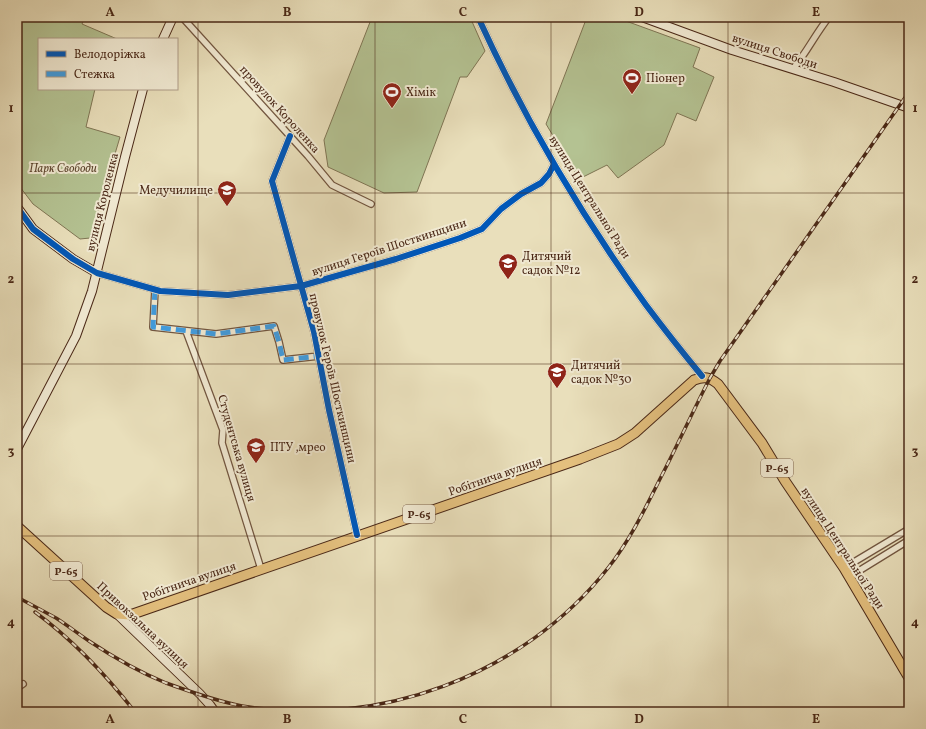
<svg xmlns="http://www.w3.org/2000/svg" width="926" height="729" viewBox="0 0 926 729" font-family="Vollkorn,serif">
<rect width="100%" height="100%" fill="#e9dfbb"/>
<filter id="stains"><feTurbulence type="fractalNoise" baseFrequency=".005" numOctaves="4"/><feColorMatrix values="0 0 0 0 .2 0 0 0 0 .09 0 0 0 0 .02 0 0 0 .5 -.17"/></filter>
<radialGradient id="worn" r=".72"><stop offset=".6" stop-color="#630" stop-opacity="0"/><stop offset="1" stop-color="#630" stop-opacity=".3"/></radialGradient>
<path fill="#b4c292" stroke="#7f7554" d="M17,17h68l-3,7 35,15h-78v50h56l-9,38 34,10 -30,101 -10,1 -47,-35 -16,-21z
M372,17h98l15,34 -18,26h-7l-43,115 -33,1 -56,-26 -4,-27z
M587,17h28l85,31 -7,19 21,10 -18,44 -19,-8 -13,32 -46,33 -11,-13 -28,14 -33,-55z"/>
<g fill="none" stroke-linecap="round" stroke-linejoin="round">
<g stroke="#725640" stroke-width="8">
<path id="street" d="M182,17l126,139 24,29 39,19
M478,17c46,101 103,198 168,288 18,24 37,48 56,71
M793,69c14,-17 23,-36 36,-52
M290,136l-18,45 42,151 15,78 28,125
M97,273l63,18 68,4 73,-9 95,-27 64,-21 22,-9 19,-20 20,-15 20,-11 8,-9 5,-10
M155,290l-2,37 63,7 58,-8 5,16 4,18 36,-4
M186,331l37,99 -1,13 39,126
M844,568l65,-39
M849,577l60,-37
M17,688l6,-4"/>
</g>
<g stroke="#4a2817" stroke-width="10">
<path id="secondary" d="M642,17l90,33 102,32 75,26
M163,39l10,-22
M17,207l16,22 40,30 24,14
M17,449l59,-113 16,-45 33,-134 18,-68
M117,614l83,80 10,11 5,7"/>
</g>
<g stroke="#4a2817" stroke-width="11">
<path id="primary" d="M17,526l89,81 11,7 13,1 450,-156 38,-15 17,-11 59,-53c11,-4 15,-3 24,4l44,59 23,38 59,87 65,110"/>
</g>
<use href="#street" stroke="#f1ead3" stroke-width="5.5"/>
<use href="#secondary" stroke="#f1ead3" stroke-width="8"/>
<use href="#primary" stroke="#e4c07e" stroke-width="9"/>
<g stroke="#4a2817" stroke-width="3.5">
<path id="rail" d="M17,597c13,7 26,14 39,21 11,7 21,15 33,23 24,16 50,31 77,42 25,9 50,18 76,23 135,23 281,-30 366,-138 22,-28 37,-59 53,-91 17,-33 32,-66 49,-99l10,-17 189,-269
M35,612c38,28 71,63 100,100"/>
</g>
<use href="#rail" stroke="#f1ead3" stroke-width="2" stroke-dasharray="6" stroke-linecap="butt"/>
<path stroke="#409cdf" stroke-width="5" stroke-dasharray="10 5" stroke-linecap="butt" d="M155,290l-2,37 63,7 58,-8 5,16 4,18 36,-4"/>
<g stroke="#f1ead3" stroke-width="8">
<path id="cycleway" d="M478,17c46,101 103,198 168,288 18,24 37,48 56,71
M290,136l-18,45 42,151 15,78 28,125
M17,207l16,22 40,30 24,14 63,18 68,4 73,-9 95,-27 64,-21 22,-9 19,-20 20,-15 20,-11 8,-9 5,-10"/>
</g>
<use href="#cycleway" stroke="#0057b8" stroke-width="6"/>
</g>
<path fill="none" stroke="#4a2817" stroke-width="1" stroke-opacity="0.55" d="M198,17v695M375,17v695M551,17v695M728,17v695M17,193h892M17,364h892M17,536h892"/>
<defs>
<g id="stadium-pin" transform="scale(1)"><path d="M0 17L-7.5 6A9.5 9.5 0 1 1 7.5 6Z" fill="#8f2418" stroke="#f1ead3"/><path d="M0-5a6.5 5 0 1 0 0 10a6.5 5 0 1 0 0-10ZM-3.5-1.8h7v3.6h-7Z" fill="#fff"/></g>
<g id="university-pin" transform="scale(1)"><path d="M0 17L-7.5 6A9.5 9.5 0 1 1 7.5 6Z" fill="#8f2418" stroke="#f1ead3"/><path d="M0-5L7-2L0 1L-7-2ZM-4 1L0 2.5L4 1V4Q0 6-4 4Z" fill="#fff"/></g>
<g id="school-pin" transform="scale(1)"><path d="M0 17L-7.5 6A9.5 9.5 0 1 1 7.5 6Z" fill="#8f2418" stroke="#f1ead3"/><path d="M0-5L7-2L0 1L-7-2ZM-4 1L0 2.5L4 1V4Q0 6-4 4Z" fill="#fff"/></g>
</defs>
<g fill-rule="evenodd">
<use href="#stadium-pin" x="632" y="78"/>
<use href="#stadium-pin" x="392" y="92"/>
<use href="#university-pin" x="227" y="190"/>
<use href="#school-pin" x="508" y="263"/>
<use href="#school-pin" x="557" y="372"/>
<use href="#university-pin" x="256" y="447"/>
</g>
<g text-anchor="middle" stroke-width="4" stroke-linejoin="round" paint-order="stroke">
<g fill="#f1ead3" stroke="#7c624f" stroke-width="1">
<rect x="761" y="459" width="32" height="18" rx="3"/>
<rect x="403" y="505" width="32" height="18" rx="3"/>
<rect x="50" y="562" width="32" height="18" rx="3"/>
</g>
<g font-size="11" font-weight="bold" fill="#4a2817">
<text x="777" y="472">Р-65</text>
<text x="419" y="518">Р-65</text>
<text x="66" y="575">Р-65</text>
</g>
<g font-size="12" fill="#4a2817" stroke="#f1ead3">
<text transform="translate(775 51) rotate(18)" y="4">вулиця Свободи</text>
<text transform="translate(280 109) rotate(48)" y="4">провулок Короленка</text>
<text transform="translate(590 197) rotate(58)" y="4">вулиця Центральної Ради</text>
<text transform="translate(102 202) rotate(-76)" y="4">вулиця Короленка</text>
<text transform="translate(389 247) rotate(-18)" y="4">вулиця Героїв Шосткинщини</text>
<text transform="translate(333 378) rotate(77)" y="4">провулок Героїв Шосткинщини</text>
<text transform="translate(237 448) rotate(74)" y="4">Студентська вулиця</text>
<text transform="translate(495 476) rotate(-19)" y="4">Робітнича вулиця</text>
<text transform="translate(843 548) rotate(57)" y="4">вулиця Центральної Ради</text>
<text transform="translate(189 581) rotate(-19)" y="4">Робітнича вулиця</text>
<text transform="translate(143 625) rotate(43)" y="4">Привокзальна вулиця</text>
</g>
<g font-size="12" fill="#4a2817" stroke="#f1ead3" text-anchor="start">
<text x="646" y="82">Піонер</text>
<text x="406" y="96">Хімік</text>
<text x="213" y="194" text-anchor="end">Медучилище</text>
<text x="522" y="260">Дитячий<tspan x="522" dy="14">садок №12</tspan></text>
<text x="571" y="369">Дитячий<tspan x="571" dy="14">садок №30</tspan></text>
<text x="270" y="451">ПТУ ,мрео</text>
</g>
<g font-size="12" font-style="italic" fill="#5f4730" stroke="#f1ead3">
<text x="63" y="172">Парк Свободи</text>
</g>
</g>
<rect width="926" height="729" fill="none" stroke="#e9dfbb" stroke-width="44"/>
<rect x="38" y="38" width="140" height="52" fill="#f1ead3" stroke="#ae9c88"/>
<rect x="46" y="51" width="20" height="6" fill="#0057b8" stroke="#ae9c88"/>
<text x="74" y="58" font-size="12" fill="#4a2817">Велодоріжка</text>
<rect x="46" y="71" width="20" height="6" fill="#409cdf" stroke="#ae9c88"/>
<text x="74" y="78" font-size="12" fill="#4a2817">Стежка</text>
<rect x="22" y="22" width="882" height="685" fill="none" stroke="#4a2817" stroke-width="1.5"/>
<g font-size="13" text-anchor="middle" font-weight="bold" fill="#4a2817">
<text x="110" y="16">A</text>
<text x="287" y="16">B</text>
<text x="463" y="16">C</text>
<text x="639" y="16">D</text>
<text x="816" y="16">E</text>
<text x="11" y="112">1</text>
<text x="915" y="112">1</text>
<text x="11" y="283">2</text>
<text x="915" y="283">2</text>
<text x="11" y="455">3</text>
<text x="915" y="455">3</text>
<text x="11" y="626">4</text>
<text x="915" y="626">4</text>
<text x="110" y="723">A</text>
<text x="287" y="723">B</text>
<text x="463" y="723">C</text>
<text x="639" y="723">D</text>
<text x="816" y="723">E</text>
</g>
<rect width="100%" height="100%" filter="url(#stains)"/>
<rect width="100%" height="100%" fill="url(#worn)"/>
</svg>
